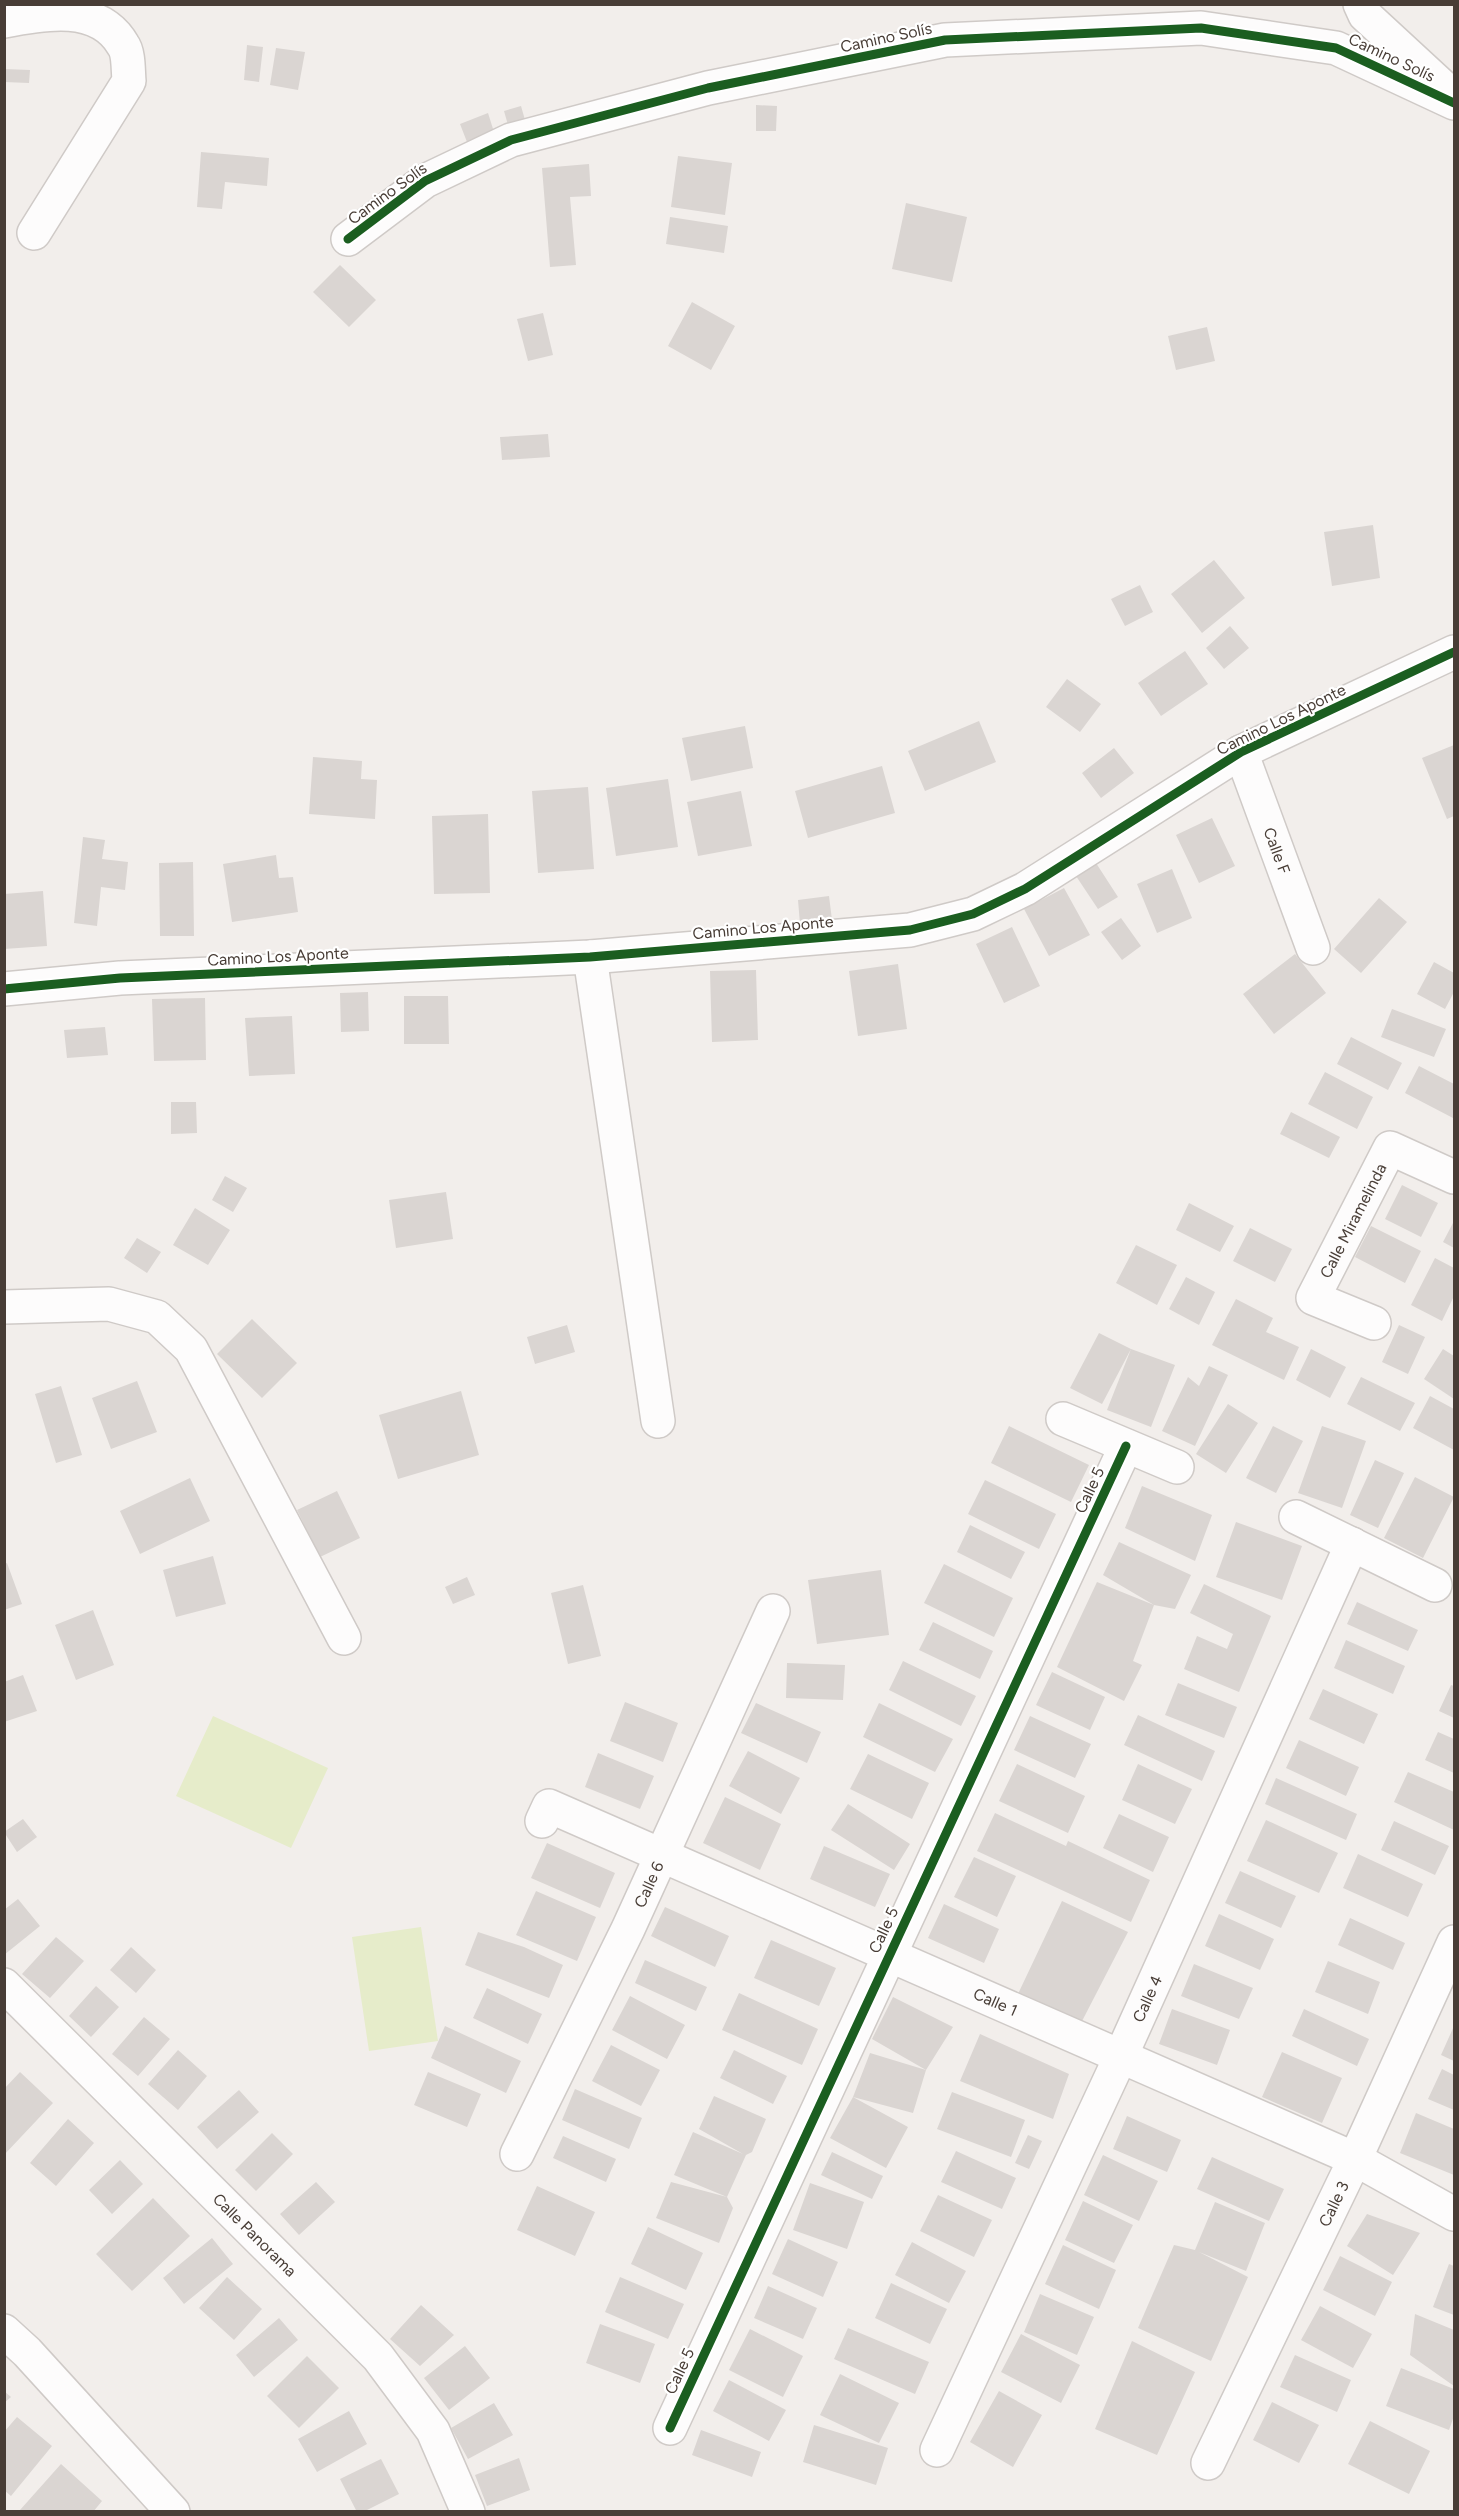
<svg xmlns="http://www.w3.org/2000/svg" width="1459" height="2516" viewBox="0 0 1459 2516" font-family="Figtree,sans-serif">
<rect width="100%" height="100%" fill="#f2eeeb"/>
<path fill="#e6ecca" d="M213,1716l115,52 -37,80 -115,-52z
M421,1927l17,114 -69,10 -17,-114z"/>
<path fill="#dad5d2" d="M247,45l16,2 -4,35 -15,-2z
M276,48l29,4 -7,38 -28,-5z
M4,69l26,1 -1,13 -25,-1z
M756,105l21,1 -1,25h-20z
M521,106l4,14 -17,5 -4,-14z
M488,113l6,19 -27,10 -7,-18z
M201,152l68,6 -2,28 -42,-4 -3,27 -25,-2z
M678,156l54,7 -7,52 -54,-8z
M589,164l2,32 -21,1 6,68 -26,2 -8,-99z
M906,203l61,14 -15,65 -60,-13z
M670,217l58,9 -4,27 -58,-9z
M340,265l36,35 -27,27 -36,-35z
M692,302l43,24 -24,44 -43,-24z
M543,313l10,42 -25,6 -11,-42z
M1207,327l8,34 -39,9 -8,-34z
M548,434l2,23 -48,3 -2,-23z
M1373,525l7,53 -48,8 -8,-54z
M1214,560l31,38 -43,35 -31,-39z
M1140,585l13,27 -28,14 -14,-27z
M1230,626l19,22 -25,21 -18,-21z
M1185,651l23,33 -47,32 -23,-33z
M1067,679l34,25 -21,28 -34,-25z
M979,721l17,41 -71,29 -17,-40z
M745,726l8,42 -62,13 -9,-43z
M1454,745v71l-7,3 -25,-61z
M1114,748l20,25 -33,25 -19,-25z
M313,757l49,4 -1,18 16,1 -2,39 -66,-5z
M882,766l13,47 -87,25 -13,-47z
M668,779l10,68 -62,9 -10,-68z
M588,787l6,82 -56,4 -6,-82z
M741,791l11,55 -54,10 -11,-54z
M488,814l2,79 -56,1 -2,-78z
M1212,818l23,48 -36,17 -23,-48z
M83,837l22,3 -3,19 26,3 -3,28 -24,-3 -4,39 -23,-3z
M276,855l3,23 14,-1 5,35 -66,10 -9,-58z
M193,862l1,74h-34l-1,-73z
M1096,863l22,34 -20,12 -22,-33z
M1172,869l20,49 -35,15 -20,-49z
M1064,888l26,47 -41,21 -25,-47z
M43,891l4,55 -43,3v-55z
M829,896l3,24 -32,4 -2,-24z
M1379,898l28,24 -46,51 -27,-24z
M1121,918l20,28 -19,14 -21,-28z
M1012,927l28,59 -36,17 -28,-59z
M1295,954l31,39 -52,41 -31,-40z
M1434,962l20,11v19l-9,17 -28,-15z
M898,964l9,65 -49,7 -9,-65z
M756,970l2,70 -46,2 -2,-71z
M368,992l1,39 -28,1 -1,-39z
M404,996h44l1,48h-45z
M205,998l1,62 -52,1 -2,-62z
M1392,1009l54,20 -12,28 -53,-20z
M292,1016l3,58 -46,2 -4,-58z
M105,1027l3,28 -41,3 -3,-28z
M1351,1037l51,26 -14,27 -51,-26z
M1419,1066l35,18 -1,34 -48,-25z
M1325,1072l48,25 -16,32 -49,-25z
M171,1102h25l1,31 -26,1z
M1291,1112l49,25 -11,21 -49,-24z
M225,1176l22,12 -14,24 -21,-12z
M1402,1185l36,18 -17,34 -36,-18z
M446,1192l7,47 -57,9 -7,-48z
M1189,1203l45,23 -14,26 -44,-22z
M195,1208l35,22 -22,35 -35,-20z
M1454,1221v27l-11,-6z
M1371,1226l50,25 -16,32 -50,-26z
M1250,1228l42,21 -17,33 -42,-21z
M137,1238l24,14 -14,21 -23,-15z
M1136,1245l41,20 -20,40 -41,-22z
M1435,1258l19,10v28l-12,25 -31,-16z
M1186,1277l29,15 -16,33 -30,-16z
M1236,1299l37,19 -7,14 33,15 -15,33 -72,-35z
M252,1319l45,44 -35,35 -45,-44z
M567,1325l8,27 -40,12 -8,-27z
M1399,1325l26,12 -17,37 -26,-12z
M1099,1333l32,16 -29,55 -32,-16z
M1131,1349l44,16 -24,62 -44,-17z
M1311,1349l35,18 -16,31 -34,-18z
M1443,1349l11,7v43l-30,-20z
M1209,1366l19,9 -33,71 -33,-15 26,-54 11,9z
M1361,1377l54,26 -15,28 -53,-27z
M137,1381l20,51 -46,17 -19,-51z
M61,1386l21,69 -26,8 -21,-69z
M461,1391l18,64 -81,24 -19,-64z
M1430,1396l24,13v41l-41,-22z
M1228,1404l30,19 -32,50 -30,-19z
M1009,1426l80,39 -18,37 -80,-39z
M1273,1426l30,15 -27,52 -30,-15z
M1322,1426l44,15 -24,67 -44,-15z
M1375,1460l29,13 -26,55 -28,-13z
M1415,1477l39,20 -31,61 -39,-20z
M190,1478l20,43 -70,33 -20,-43z
M985,1480l71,34 -17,35 -71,-35z
M1142,1486l70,29 -17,46 -70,-33z
M337,1491l23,47 -40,19 -23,-47z
M1236,1522l66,24 -20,54 -66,-23z
M970,1525l55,27 -14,27 -54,-27z
M1119,1542l72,33 -16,34 -21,-4 -21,56 9,4 -18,36 -67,-34 40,-85 57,23 -51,-30z
M213,1556l13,48 -50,13 -13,-47z
M7,1563l15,41 -18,6v-46z
M944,1564l69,34 -19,39 -70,-34z
M881,1570l8,65 -72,9 -9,-64z
M467,1577l8,18 -22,9 -8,-17z
M1204,1584l67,32 -32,76 -55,-23 13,-33 30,13 6,-15 -43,-21z
M583,1585l18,71 -33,8 -17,-71z
M1357,1602l61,28 -10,21 -61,-27z
M93,1610l21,55 -38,15 -21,-55z
M933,1622l60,29 -13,28 -61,-29z
M1346,1640l59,26 -12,28 -59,-26z
M903,1661l73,35 -15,30 -72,-36z
M787,1663l58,2 -2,35 -57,-2z
M1052,1672l53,25 -15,33 -54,-25z
M23,1675l14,36 -33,11v-40z
M1178,1683l59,24 -13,31 -59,-23z
M1451,1685l3,1v32l-15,-7z
M1323,1689l55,25 -14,30 -55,-25z
M625,1702l53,21 -15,39 -53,-21z
M756,1703l65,29 -14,31 -66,-30z
M879,1703l74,36 -18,33 -72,-35z
M1138,1715l77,36 -13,30 -78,-36z
M1030,1716l61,28 -16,34 -61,-28z
M1438,1732l16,7v34l-29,-13z
M1299,1740l60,27 -13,29 -60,-28z
M748,1751l52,27 -19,36 -52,-28z
M598,1753l56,23 -14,33 -55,-22z
M868,1754l61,29 -17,36 -62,-30z
M1017,1764l68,32 -17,37 -69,-32z
M1138,1764l54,25 -17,35 -53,-24z
M1408,1772l46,20v38l-60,-28z
M1276,1778l81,36 -11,26 -81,-36z
M725,1797l56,27 -21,46 -57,-27z
M848,1804l62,40 -16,26 -63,-40z
M995,1813l71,33 2,-5 82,39 -19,42 -154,-71z
M1119,1814l50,23 -16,35 -50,-24z
M23,1819l14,18 -20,15 -13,-20z
M1266,1820l72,33 -19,40 -72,-32z
M1394,1821l55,25 -14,29 -54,-25z
M547,1843l68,30 -15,35 -69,-30z
M824,1846l66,28 -15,33 -65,-28z
M1358,1854l65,30 -15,33 -65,-29z
M974,1857l42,19 -19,41 -43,-20z
M1240,1871l56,25 -15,32 -56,-25z
M536,1891l60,26 -19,44 -61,-26z
M18,1899l22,27 -36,29v-45z
M1062,1901l66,31 -48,93 -63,-29z
M944,1904l55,25 -15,34 -56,-25z
M665,1907l64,29 -14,31 -64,-31z
M1219,1914l55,25 -14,31 -55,-24z
M1350,1918l55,25 -12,27 -55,-25z
M478,1932l46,15 39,18 -14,33 -84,-33z
M56,1937l28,24 -34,37 -28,-24z
M771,1940l65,28 -17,38 -65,-28z
M131,1947l25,23 -20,23 -26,-23z
M645,1960l62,27 -11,24 -61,-28z
M1328,1961l52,21 -12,32 -53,-22z
M1194,1964l59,24 -14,31 -58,-23z
M96,1986l23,21 -28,30 -22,-21z
M487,1988l55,26 -14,30 -55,-26z
M739,1993l79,36 -16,36 -80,-35z
M630,1996l55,29 -18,34 -55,-29z
M893,1997l60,30 -27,43 -13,43 -60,-16 17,-44 56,17 -54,-31z
M1172,2009l58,21 -13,35 -58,-21z
M1304,2009l65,30 -12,27 -65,-30z
M144,2017l26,22 -32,37 -26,-22z
M445,2026l76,35 -15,32 -75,-35z
M1454,2026v35l-13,-6z
M980,2034l89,40 -16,45 -93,-38z
M611,2045l49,25 -19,36 -49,-25z
M178,2050l29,26 -29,34 -30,-26z
M734,2050l53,26 -14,28 -53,-26z
M1282,2052l60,26 -20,45 -60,-26z
M1442,2069l12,6v35l-26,-11z
M20,2072l33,31 -49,52v-66z
M428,2072l53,22 -14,33 -53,-22z
M575,2089l67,29 -13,31 -67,-29z
M239,2090l20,22 -42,37 -20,-22z
M952,2092l73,28 -14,37 -74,-28z
M714,2096l52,23 -14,33 -6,3 -19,42 -53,-22 19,-43 50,22 -44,-25z
M853,2097l55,30 -22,41 -56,-30z
M1416,2113l38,16v46l-54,-22z
M1127,2116l54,24 -14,32 -54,-23z
M68,2119l26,24 -38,43 -26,-23z
M272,2133l21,21 -37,37 -21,-21z
M1028,2135l14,6 -13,28 -14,-6z
M563,2136l53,23 -10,23 -53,-24z
M956,2151l60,27 -14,31 -61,-27z
M832,2152l51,24 -11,23 -51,-24z
M1103,2155l55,26 -19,40 -55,-26z
M1212,2157l72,32 -15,32 -72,-32z
M120,2160l23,24 -31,30 -23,-24z
M316,2182l19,20 -36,33 -19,-21z
M671,2182l56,15 6,11 -14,35 -63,-25z
M810,2183l54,19 -17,47 -54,-19z
M537,2186l58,26 -20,44 -58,-26z
M938,2195l54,25 -18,37 -54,-26z
M153,2198l37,38 -58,55 -36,-37z
M1083,2201l50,24 -19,38 -49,-23z
M1215,2202l50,21 -19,48 -47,-19 49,25 -37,84 -73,-33 36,-83 21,5z
M1367,2214l53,19 -27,42 -46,-29z
M648,2227l55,26 -17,37 -55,-26z
M212,2238l21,26 -49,40 -21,-26z
M788,2239l50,23 -15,35 -51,-23z
M912,2242l54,29 -17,32 -54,-28z
M1063,2245l53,25 -17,39 -54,-25z
M1340,2256l52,26 -17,34 -52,-26z
M1449,2264l5,2v49l-21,-8z
M227,2277l35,32 -28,31 -35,-32z
M620,2277l64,27 -16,35 -63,-27z
M891,2283l56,26 -17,35 -55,-26z
M768,2286l49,22 -14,31 -49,-21z
M1040,2294l54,23 -17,38 -53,-23z
M421,2305l33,30 -34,31 -30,-27z
M1320,2306l52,28 -19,34 -52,-28z
M1415,2314l39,16v56l-44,-31z
M279,2318l19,22 -44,37 -18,-22z
M600,2324l55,20 -15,39 -54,-20z
M848,2328l81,34 -14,32 -81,-35z
M750,2329l53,27 -20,41 -54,-27z
M1021,2334l59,31 -19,38 -60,-31z
M1132,2341l63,31 -38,83 -62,-26z
M465,2346l25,32 -41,32 -25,-32z
M1295,2355l56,25 -14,32 -57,-25z
M307,2356l32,32 -40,40 -32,-32z
M1401,2368l53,21v27l-5,14 -63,-24z
M840,2374l59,29 -20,40 -59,-28z
M729,2380l57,30 -17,31 -56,-30z
M4,2391l7,6 -7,6z
M999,2391l43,24 -29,52 -43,-25z
M1272,2402l47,23 -20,38 -46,-23z
M494,2403l19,32 -45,24 -17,-31z
M349,2411l18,33 -50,28 -19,-33z
M17,2417l35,29 -41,50 -7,-6v-58z
M1370,2421l60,30 -21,43 -61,-30z
M814,2425l74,23 -12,37 -73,-23z
M701,2430l60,22 -9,25 -60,-22z
M519,2458l11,32 -43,16 -12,-31z
M381,2459l18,35 -36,18h-6l-17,-33z
M61,2464l41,37 -9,11h-70l-3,-2z"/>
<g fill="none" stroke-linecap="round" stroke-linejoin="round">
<g stroke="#cfcac7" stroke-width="36">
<g id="minor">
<path d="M1360,4l5,11 78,72"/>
<path d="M4,21c40,-8 95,-18 119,24 6,8 5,26 6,36l-95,152"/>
<path d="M348,239l77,-58 86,-41 197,-52 237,-48 256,-12 135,20 118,55"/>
<path id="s1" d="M1241,752l72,196"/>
<path d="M590,957l68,464"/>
<path d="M4,989l116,-11 470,-21 320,-27 63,-16 52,-25 216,-137 213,-100"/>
<path d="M4,1307l105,-3 48,13 34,32 153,289"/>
<path id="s2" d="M1374,1323l-61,-25 77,-150 64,29"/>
<path d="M1063,1419l114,48"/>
<path d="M1296,1517l139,68"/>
<path id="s3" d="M542,1821l7,-15 806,353 99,55"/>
<path id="s4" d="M4,1985l374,372 55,74 35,81"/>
<path id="s5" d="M517,2154l111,-225 145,-318"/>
<path d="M4,2331l23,21 146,160"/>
<path d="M670,2428l456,-982"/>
<path id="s6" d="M937,2450l183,-392 232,-514"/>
<path id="s7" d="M1208,2463l147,-304 99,-217"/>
</g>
</g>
<use href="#minor" stroke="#fdfcfc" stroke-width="33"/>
<g stroke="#fff" stroke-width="13">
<path id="cycleway" d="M348,239l77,-58 86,-41 197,-52 237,-48 256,-12 135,20 118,55
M4,989l116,-11 470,-21 320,-27 63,-16 52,-25 216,-137 213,-100
M670,2428l456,-982"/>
</g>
<use href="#cycleway" stroke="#1b5e20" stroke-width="9"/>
</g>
<g text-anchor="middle" stroke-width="4.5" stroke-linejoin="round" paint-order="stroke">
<g font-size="16" fill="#483d36" stroke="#fff">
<text transform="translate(886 37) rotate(-12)" y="6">Camino Solís</text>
<text transform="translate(1392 57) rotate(25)" y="6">Camino Solís</text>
<text transform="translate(387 193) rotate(-36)" y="6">Camino Solís</text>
<text transform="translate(1281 719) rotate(-26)" y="6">Camino Los Aponte</text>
<text dy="6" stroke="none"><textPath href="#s1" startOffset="105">Calle F</textPath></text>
<text transform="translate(763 927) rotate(-5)" y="6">Camino Los Aponte</text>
<text transform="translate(278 956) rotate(-3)" y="6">Camino Los Aponte</text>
<text dy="6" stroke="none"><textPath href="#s2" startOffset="153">Calle Miramelinda</textPath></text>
<text transform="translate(1089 1490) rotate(-65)" y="6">Calle 5</text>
<text dy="6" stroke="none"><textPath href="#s5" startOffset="300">Calle 6</textPath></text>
<text transform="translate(883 1930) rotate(-65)" y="6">Calle 5</text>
<text dy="6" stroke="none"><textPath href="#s6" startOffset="498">Calle 4</textPath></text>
<text dy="6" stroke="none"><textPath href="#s3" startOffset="504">Calle 1</textPath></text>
<text dy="6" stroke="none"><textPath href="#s7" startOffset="288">Calle 3</textPath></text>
<text dy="6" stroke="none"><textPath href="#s4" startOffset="354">Calle Panorama</textPath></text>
<text transform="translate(679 2371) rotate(-65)" y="6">Calle 5</text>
</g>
</g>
<rect width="1459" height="2516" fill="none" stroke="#483d36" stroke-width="12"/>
</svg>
